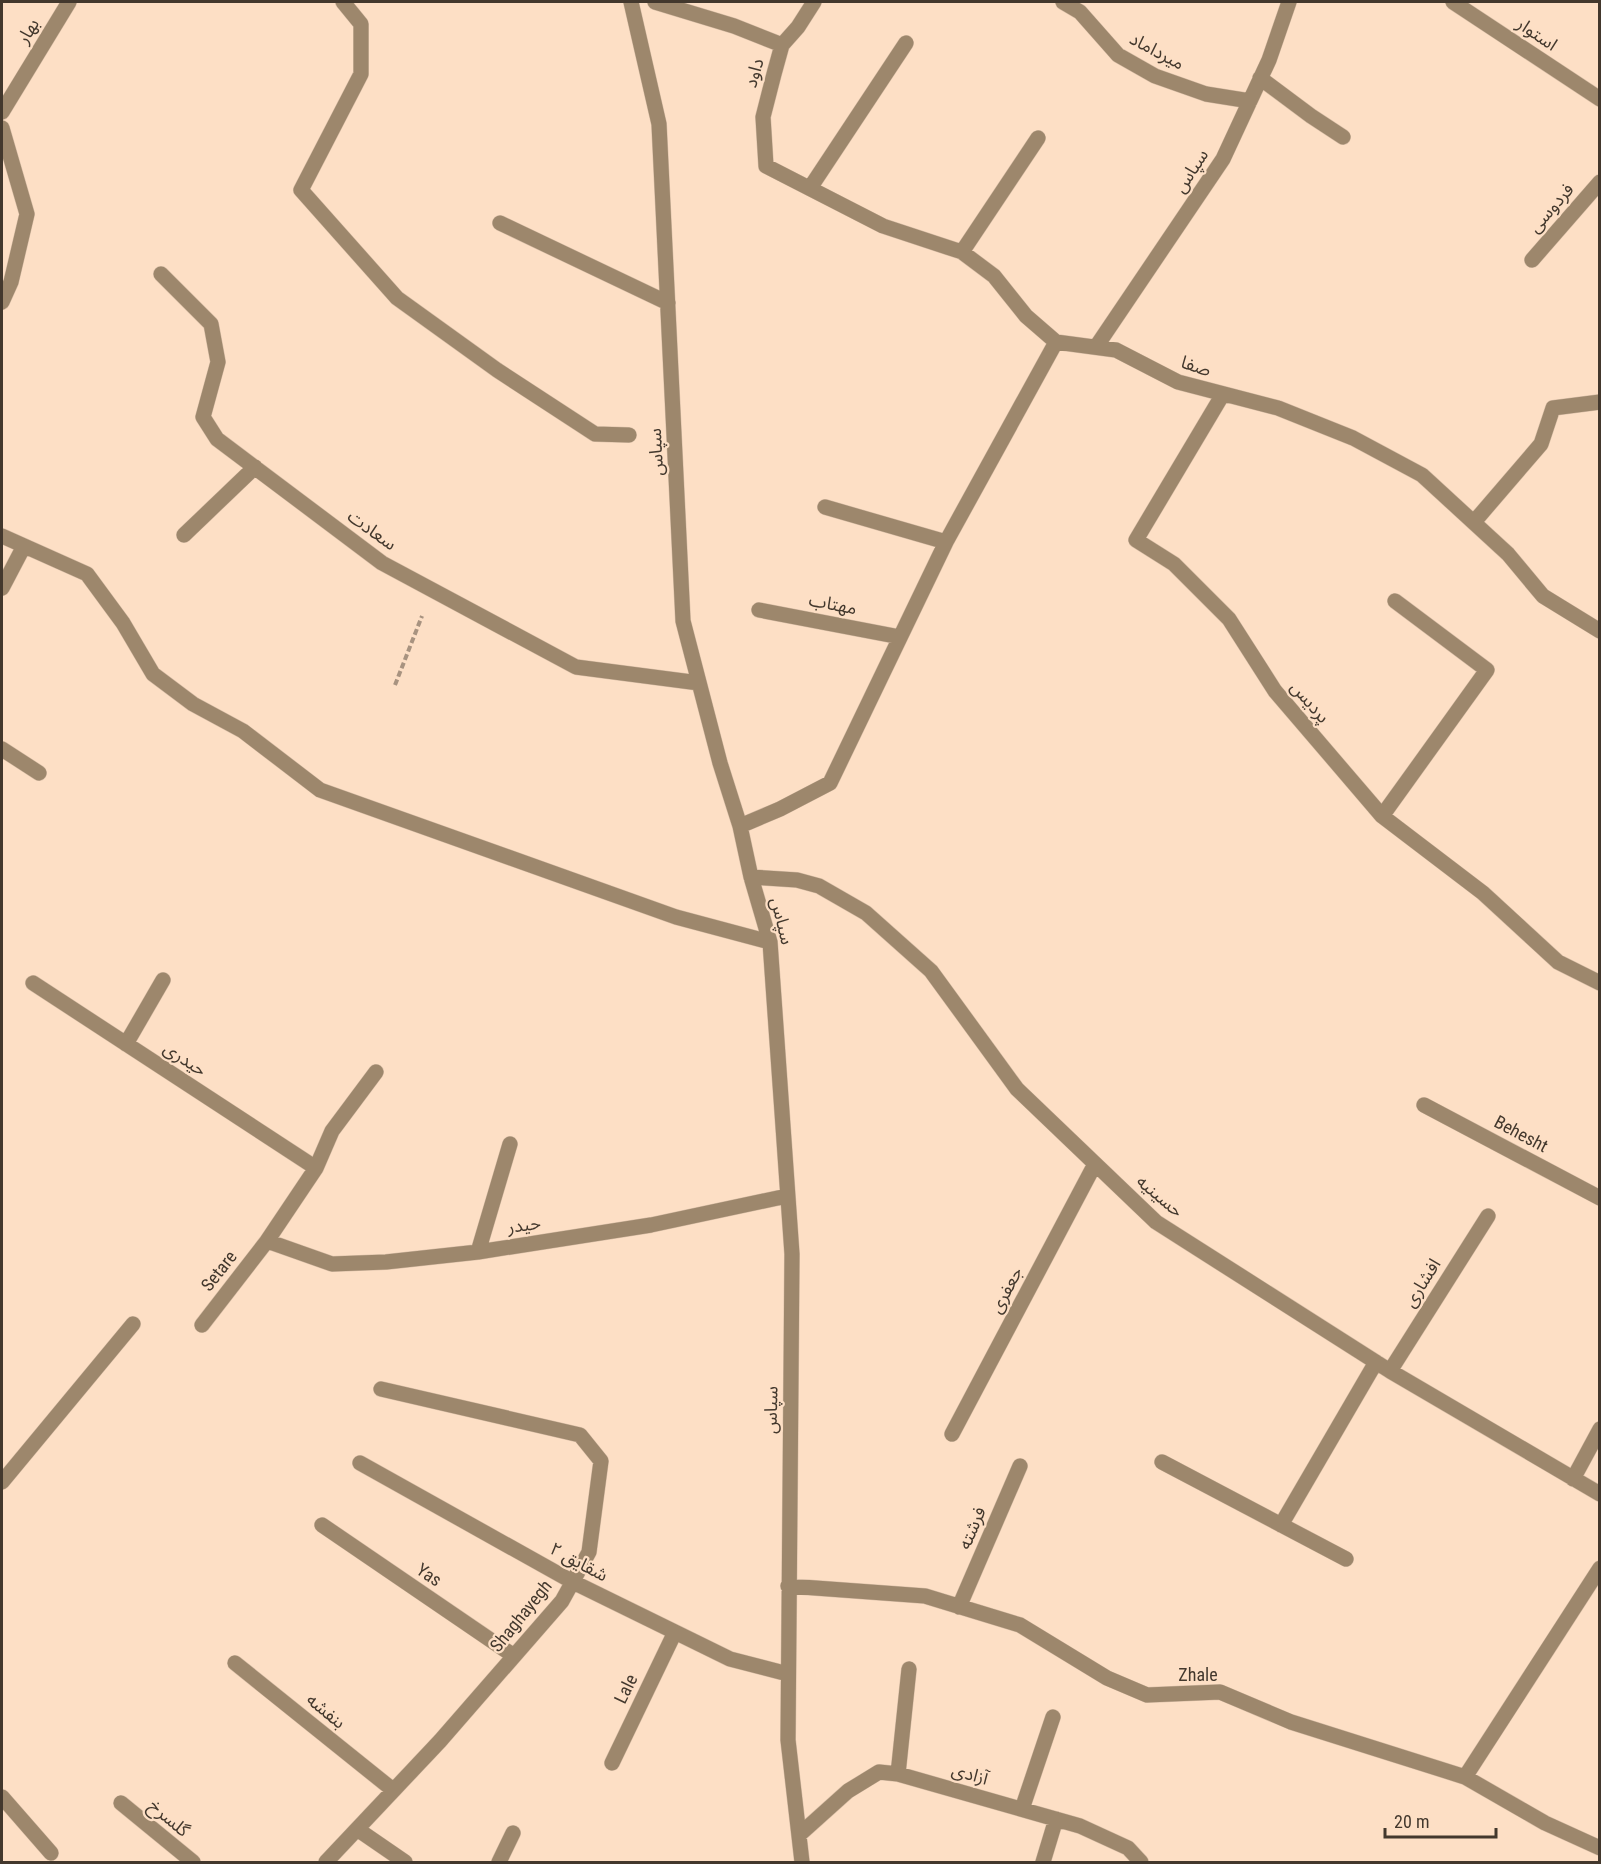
<svg xmlns="http://www.w3.org/2000/svg" width="1601" height="1864" viewBox="0 0 1601 1864" font-family="'Roboto Condensed','Noto Sans Arabic',sans-serif">
<rect width="100%" height="100%" fill="#fddfc5"/>
<g fill="none" stroke-linecap="round" stroke-linejoin="round">
<g stroke="#d8bea7" stroke-width="16">
<path id="minor" d="M343,2l18,22v50l-60,116 96,108 100,72 98,64 34,1
M631,2l28,122 24,497 37,142 20,63 11,51 19,65 22,312 -4,486 14,122
M655,2l79,24 48,19
M814,2l-16,25 -16,18 -8,29 -11,43 3,49 117,60 79,26 32,24 32,40 30,26 60,8 62,32 100,26 75,30 69,37 86,79 35,42 57,35
M1063,2l17,10 38,43 37,21 51,18 44,7
M1453,2l147,97
M1260,78l51,38 32,21
M2,112l67,-110
M2,128l25,86 -16,68 -9,20
M810,188l96,-145
M500,223l168,80
M962,252l76,-114
M1532,260l68,-78
M161,274l50,50 7,38 -15,55 14,22 165,124 194,104 123,16
M1096,347l127,-188 46,-99 20,-58
M1223,394l-87,146 38,24 55,55 46,72 107,125 101,77 75,69 42,21
M825,507l121,35
M1474,522l67,-78 12,-36 47,-6
M184,535l71,-68
M2,536l85,38 36,49 30,51 40,30 50,27 77,59 356,127 94,25
M2,588l22,-42
M759,610l141,27
M2,749l37,24
M1382,816l105,-146 -92,-69
M740,826l40,-17 50,-26 116,-241 110,-200
M751,877l46,3 22,6 47,27 65,58 86,118 139,133 234,149 210,123
M33,983l283,185
M126,1044l37,-64
M1424,1105l176,93
M267,1241l65,23 54,-2 92,-10 173,-27 136,-29
M478,1252l32,-108
M202,1325l65,-84 49,-73 16,-37 44,-59
M1390,1371l98,-155
M952,1434l143,-270
M1162,1462l184,97
M360,1463l213,119 157,77 58,15
M1573,1479l27,-50
M2,1482l131,-158
M322,1525l192,131
M1281,1525l95,-163
M788,1586l137,10 95,29 87,53 40,17 73,-3 71,30 174,55 80,46 55,25
M959,1607l61,-141
M235,1663l158,127
M612,1763l63,-131
M898,1774l11,-105
M1465,1777l135,-209
M2,1797l49,56
M121,1803l72,59
M1022,1809l31,-92
M357,1829l48,33
M799,1835l49,-44 31,-19 19,2 182,52 48,22 13,14
M326,1862l114,-121 122,-140 27,-49 12,-91 -21,-26 -199,-46
M499,1862l14,-29
M1043,1862l13,-43"/>
</g>
<path stroke="#a89380" stroke-width="4" stroke-dasharray="6 3" stroke-linecap="butt" d="M395,685l27,-69"/>
<use href="#minor" stroke="#9d876c" stroke-width="15"/>
</g>
<g text-anchor="middle" stroke-width="4.5" stroke-linejoin="round" paint-order="stroke">
<g font-size="18" fill="#43382d" stroke="#fddfc5">
<text transform="translate(28 31) rotate(-59)" y="6">بهار</text>
<text transform="translate(1537 34) rotate(34)" y="6">استوار</text>
<text transform="translate(1157 51) rotate(28)" y="6">میرداماد</text>
<text transform="translate(754 73) rotate(-74)" y="6">داود</text>
<text transform="translate(1191 171) rotate(-57)" y="6">سپاس</text>
<text transform="translate(1551 208) rotate(-49)" y="6">فردوسی</text>
<text transform="translate(1196 366) rotate(18)" y="6">صفا</text>
<text transform="translate(656 452) rotate(-93)" y="6">سپاس</text>
<text transform="translate(372 530) rotate(36)" y="6">سعادت</text>
<text transform="translate(833 604) rotate(11)" y="6">مهتاب</text>
<text transform="translate(1310 702) rotate(49)" y="6">پردیس</text>
<text transform="translate(782 921) rotate(76)" y="6">سپاس</text>
<text transform="translate(185 1059) rotate(33)" y="6">حیدری</text>
<text transform="translate(1521 1134) rotate(28)" y="6">Behesht</text>
<text transform="translate(1160 1196) rotate(40)" y="6">حسینیه</text>
<text transform="translate(524 1225) rotate(-8)" y="6">حیدر</text>
<text transform="translate(219 1271) rotate(-52)" y="6">Setare</text>
<text transform="translate(1422 1283) rotate(-58)" y="6">افشاری</text>
<text transform="translate(1006 1290) rotate(-62)" y="6">جعفری</text>
<text transform="translate(771 1410) rotate(-89)" y="6">سپاس</text>
<text transform="translate(972 1528) rotate(-67)" y="6">فرشته</text>
<text transform="translate(579 1562) rotate(28)" y="6">شقایق ۲</text>
<text transform="translate(429 1575) rotate(34)" y="6">Yas</text>
<text transform="translate(521 1616) rotate(-51)" y="6">Shaghayegh</text>
<text x="1198" y="1681">Zhale</text>
<text transform="translate(626 1689) rotate(-64)" y="6">Lale</text>
<text transform="translate(326 1711) rotate(39)" y="6">بنفشه</text>
<text transform="translate(970 1774) rotate(16)" y="6">آزادی</text>
<text transform="translate(169 1818) rotate(40)" y="6">گلسرخ</text>
</g>
</g>
<rect width="1601" height="1864" fill="none" stroke="#43382d" stroke-width="6"/>
<path d="M1385 1828v9h111v-9" fill="none" stroke="#43382d" stroke-width="3"/>
<text x="1394" y="1828" font-size="18" fill="#43382d" stroke="#fddfc5" stroke-width="4.5" paint-order="stroke">20 m</text>
</svg>
